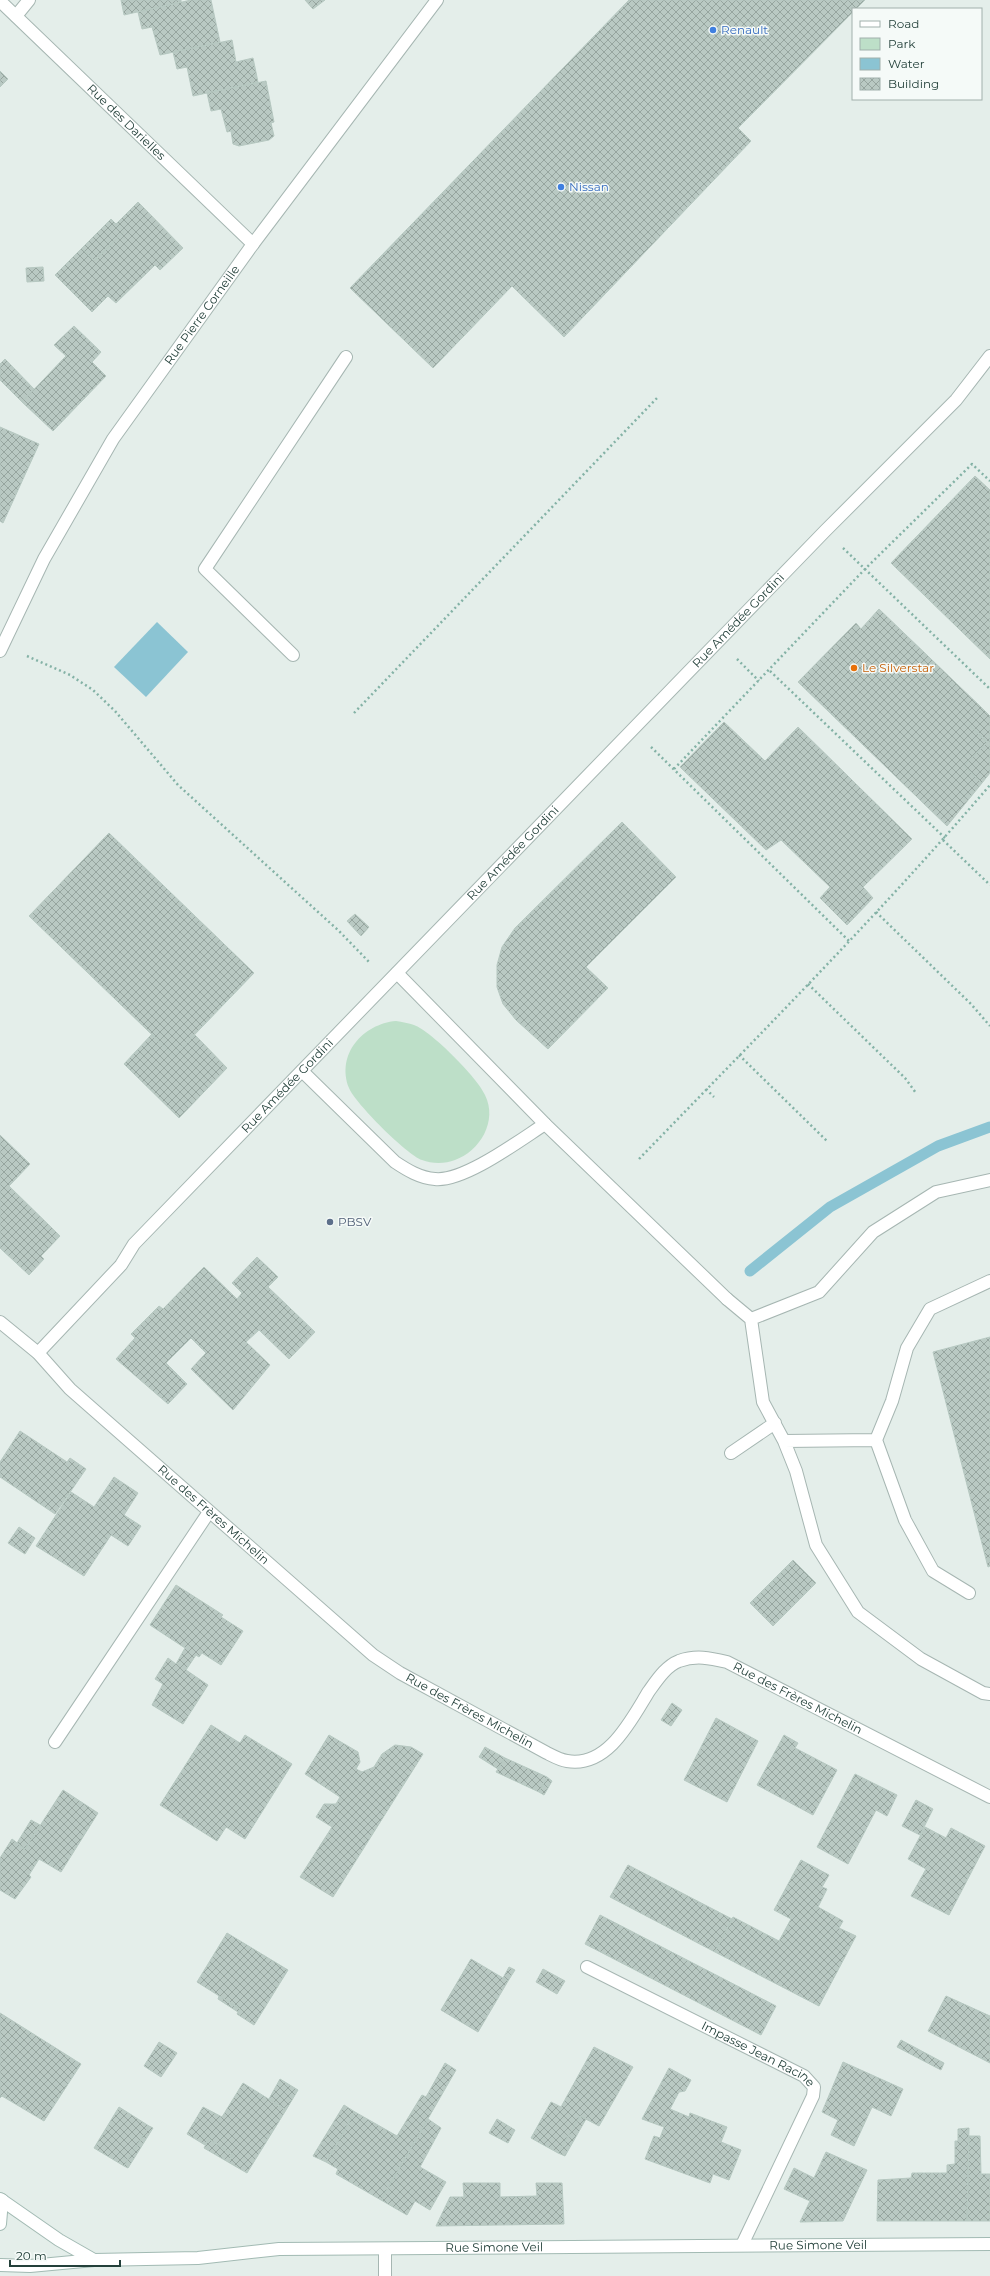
<svg xmlns="http://www.w3.org/2000/svg" width="990" height="2276" viewBox="0 0 990 2276" font-family="Montserrat,sans-serif">
<defs>
<pattern id="building-cross-hatch" width="8" height="8" patternUnits="userSpaceOnUse"><rect width="8" height="8" fill="#b9c9c3"/><path d="M0 0l8 8M0 8l8-8" fill="none" stroke="#96a59f"/></pattern>
</defs>
<rect width="100%" height="100%" fill="#e4eeea"/>
<path fill="#bddfc8" d="M396,1021c6,1 13,2 18,4 17,6 64,53 71,70 13,26 -5,56 -30,65 -10,4 -23,4 -33,0 -15,-5 -67,-57 -73,-72 -13,-34 14,-64 47,-67z"/>
<path fill="#8bc4d3" d="M157,622l31,30 -42,45 -32,-30z"/>
<g fill="none" stroke-linecap="round" stroke-linejoin="round">
<path stroke="#8bc4d3" stroke-width="11" d="M750,1271l80,-64 108,-61 52,-19"/>
</g>
<path fill="url(#building-cross-hatch)" stroke="#b6c8c1" d="M121,0h60v2l-57,13z
M191,0h20l9,42 -60,13 -8,-28 -10,2 -4,-17z
M305,0h20l-12,9z
M629,0h236l-9,9h-3v3l-115,116 13,13 -187,196 -52,-51 -79,82 -83,-80z
M232,40l4,22 17,-4 5,24 -65,14 -6,-29 -10,2 -4,-17z
M0,71l8,8 -8,8z
M266,81l8,41 -3,1 3,13 -5,4 -30,6 -6,-2 -2,-13 -4,1 -6,-23 -10,2 -4,-18z
M138,202l45,46 -23,22 -5,-5 -39,38 -8,-7 -16,16 -37,-37 27,-27 12,13 30,-29 -8,-8z
M111,219l13,13 -30,29 -12,-13z
M43,267l1,14 -17,1 -1,-14z
M74,326l27,26 -9,10 14,14 -53,55 -31,-29 44,-46 -12,-11z
M5,359l29,30 -12,13 -22,-22v-16z
M0,427l39,17 -36,79 -3,-2z
M975,476l15,14v169l-99,-96z
M879,609l104,100 -15,15 19,18 -23,24 18,17 -35,43 -149,-144 58,-59 5,6z
M983,709l7,7v57l-8,10 -18,-17 23,-24 -19,-18z
M724,722l41,39 33,-34 114,112 -49,48 10,11 -26,27 -27,-27 10,-11 -49,-47 -15,10 -86,-83z
M622,822l54,55 -90,90 22,21 -60,61 -32,-29 -13,-16 -6,-17v-22l5,-18 13,-19z
M109,833l145,140 -80,83 -145,-140z
M355,914l14,13 -8,9 -14,-15z
M152,1034l22,22 21,-21 32,33 -48,50 -55,-54z
M0,1135l30,29 -21,22 51,50 -19,20 3,3 -15,16 -29,-27z
M257,1257l21,20 -10,10 47,45 -26,27 -30,-29 -13,12 24,23 -37,45 -42,-41 15,-16 -15,-15 -25,25 21,21 -19,20 -52,-45 19,-21 -4,-4 28,-28 4,3 41,-42 33,32 5,-6 -10,-10z
M990,1337v229l-2,1 -55,-215z
M20,1431l47,31 3,-4 16,11 -31,45 -55,-37v-15z
M114,1477l24,16 -14,22 17,11 -13,20 -17,-11 -27,41 -48,-30 35,-54 23,15z
M19,1527l16,11 -10,16 -17,-11z
M793,1560l23,23 -43,43 -23,-23z
M176,1585l47,30 -2,2 22,14 -22,34 -19,-12 -3,4 -3,-2 -10,15 22,15 -25,39 -31,-19 11,-21 -8,-5 13,-21 8,6 9,-16 -35,-23z
M672,1703l10,7 -11,16 -10,-6z
M716,1718l42,23 -31,61 -43,-22z
M211,1725l29,18 5,-8 47,29 -47,75 -19,-12 -9,14 -57,-36z
M329,1735l29,17 2,10 -4,7 6,3 12,-5 8,-13 13,-9 16,2 12,7 -90,143 -33,-20 32,-50 -16,-10 8,-13h12l4,-7 -35,-23z
M784,1735l14,8 -3,5 42,22 -24,45 -56,-30z
M485,1747l20,11 -7,11 -19,-12z
M505,1758l42,19 -8,15 -43,-20z
M855,1774l42,21 -10,21 -11,-6 -28,54 -31,-17z
M547,1777l5,4 -8,14 -5,-3z
M63,1790l35,23 -37,59 -22,-13 -10,16 2,2 -16,22 -15,-9v-32l12,-19 13,10z
M916,1800l17,9 -13,26 -18,-9z
M31,1820l9,5 -15,24 -8,-6z
M925,1827l21,11 5,-10 34,18 -36,69 -38,-19 15,-27 -18,-10z
M801,1860l28,15 -7,12 5,2 -9,18 25,14 -4,7 17,8 -37,70 -104,-54 18,-35 46,24 12,-22 -17,-9z
M628,1865l104,54 -17,33 -105,-55z
M600,1915l176,91 -15,29 -176,-91z
M227,1933l61,37 -34,55 -17,-11 3,-5 -43,-27z
M471,1959l37,22 -30,51 -37,-22z
M509,1967l6,3 -7,11 -5,-3z
M543,1969l22,12 -8,13 -21,-12z
M219,1996l21,13 -2,3 -20,-13z
M946,1996l44,20v47l-62,-32z
M0,2013l81,51 -37,57 -42,-25 -2,2z
M901,2040l43,23 -3,7 -44,-23z
M159,2042l18,11 -16,24 -17,-11z
M594,2047l39,20 -34,59 -19,-10 -22,37 -27,-15 20,-36 10,5z
M843,2062l60,27 -12,27 -19,-9 -18,39 -23,-11 7,-15 -16,-8z
M445,2063l11,7 -75,130 -45,-26 2,-5 -12,-7 29,-50 42,24 25,-41 4,2z
M669,2068l22,12 -6,11 -6,1 -9,17 19,8 1,-4 37,14 -6,15 20,8 -12,30 -16,-6 -3,9 -65,-24 9,-23 6,2 4,-11 -22,-8z
M280,2079l18,11 -12,20 -17,-11z
M243,2083l43,27 -39,63 -19,-11 5,-7 -24,-16 -4,6 -18,-11 16,-27 19,10z
M344,2105l11,7 -29,50 -13,-6z
M119,2107l30,19 -25,40 -30,-18z
M580,2116l6,3 -21,37 -7,-3z
M428,2119l13,9 -21,39 26,15 -16,28 -15,-9 -8,14 -26,-15z
M497,2119l18,11 -7,13 -19,-10z
M149,2126l4,2 -25,40 -4,-2z
M969,2128l-2,93h-90l1,-41 33,-2 1,-5h35v-8l8,-1v-23h3v-12z
M969,2136h11l1,38h9v47h-23z
M209,2139l24,16 -5,7 -24,-14z
M826,2152l41,18 -24,51 -43,1 10,-21 -26,-12 10,-21 20,10z
M463,2183h37v14l37,-1 -1,-13h26l2,41 -128,2 14,-29h14z"/>
<g fill="none" stroke-linecap="round" stroke-linejoin="round">
<g stroke="#a6b6b2" stroke-width="14">
<path id="lane" d="M16,16l13,-16
M293,655l-88,-86 141,-212
M990,1180l-54,12 -63,40 -54,60 -68,27 12,83 21,39 12,30 20,74 42,67 63,47 62,34 7,1
M727,1299l24,20
M784,1441l92,-1
M731,1453l44,-30
M969,1593l-36,-22 -28,-51 -29,-80 16,-39 15,-53 23,-39 60,-28
M55,1742l154,-230"/>
</g>
<g stroke="#a6b6b2" stroke-width="14">
<g id="street">
<path id="s1" d="M0,1l253,243"/>
<path id="s2" d="M0,651l44,-92 69,-120 140,-195 184,-244"/>
<path d="M397,973l148,151 182,175"/>
<path d="M302,1071l93,91c12,8 25,16 40,17 29,3 85,-39 110,-55"/>
<path id="s3" d="M0,1322l38,31 32,36 303,266 27,18 147,80c6,3 13,7 20,8 41,7 64,-41 82,-70 8,-11 17,-25 30,-30 17,-6 31,-3 48,1l263,135"/>
<path id="s4" d="M38,1353l83,-88 13,-21 691,-713 131,-131 34,-44"/>
<path id="s5" d="M587,1967l217,109 10,11 -1,9 -71,149"/>
<path d="M385,2276v-27"/>
</g>
</g>
<g stroke="#a2bab3" stroke-width="14">
<g id="secondary">
<path d="M0,2199l59,41 35,20"/>
<path d="M0,2224l2,-24"/>
<path id="s6" d="M0,2265l30,1 64,-6 104,-2 81,-9 711,-5"/>
</g>
</g>
<path stroke="#84b2a6" stroke-width="2.5" stroke-dasharray="2 3" stroke-linecap="butt" d="M843,548l147,141
M27,656l43,19 23,15 22,21 63,74 161,146 31,32
M737,659l22,22
M770,671l175,167
M354,713l303,-315
M651,747l198,194
M674,769l191,-200 107,-105 18,17
M943,840l47,45
M876,912l95,92 19,22
M808,984l97,94 11,15
M739,1055l88,86
M706,1089l8,8
M639,1159c119,-123 240,-244 351,-374"/>
<use href="#lane" stroke="#fff" stroke-width="12"/>
<use href="#street" stroke="#fff" stroke-width="12"/>
<use href="#secondary" stroke="#fff" stroke-width="12"/>
</g>
<g fill="#3f7fe0" stroke="#f5faf8" stroke-width="1.5">
<circle cx="713" cy="30" r="4"/>
<circle cx="561" cy="187" r="4"/>
</g>
<circle fill="#e8710a" stroke="#f5faf8" stroke-width="1.5" cx="854" cy="668" r="4"/>
<circle fill="#5c6f8a" stroke="#f5faf8" stroke-width="1.5" cx="330" cy="1222" r="4"/>
<g text-anchor="middle" stroke-width="3" stroke-linejoin="round" paint-order="stroke">
<g font-size="12" fill="#366cbe" stroke="#f5faf8" text-anchor="start">
<text x="721" y="34">Renault</text>
<text x="569" y="191">Nissan</text>
</g>
<g font-size="12" fill="#23403a" stroke="#f5faf8">
<text dy="4" stroke="none"><textPath href="#s1" startOffset="175">Rue des Darielles</textPath></text>
<text dy="4" stroke="none"><textPath href="#s2" startOffset="393">Rue Pierre Corneille</textPath></text>
<text dy="4" stroke="none"><textPath href="#s4" startOffset="1014">Rue Amédée Gordini</textPath></text>
<text dy="4" stroke="none"><textPath href="#s4" startOffset="690">Rue Amédée Gordini</textPath></text>
<text dy="4" stroke="none"><textPath href="#s4" startOffset="366">Rue Amédée Gordini</textPath></text>
<text dy="4" stroke="none"><textPath href="#s3" startOffset="288">Rue des Frères Michelin</textPath></text>
<text dy="4" stroke="none"><textPath href="#s3" startOffset="1008">Rue des Frères Michelin</textPath></text>
<text dy="4" stroke="none"><textPath href="#s3" startOffset="612">Rue des Frères Michelin</textPath></text>
<text dy="4" stroke="none"><textPath href="#s5" startOffset="192">Impasse Jean Racine</textPath></text>
<text dy="4" stroke="none"><textPath href="#s6" startOffset="819">Rue Simone Veil</textPath></text>
<text dy="4" stroke="none"><textPath href="#s6" startOffset="495">Rue Simone Veil</textPath></text>
</g>
<g font-size="12" fill="#c56008" stroke="#f5faf8" text-anchor="start">
<text x="862" y="672">Le Silverstar</text>
</g>
<g font-size="12" fill="#4e5e75" stroke="#f5faf8" text-anchor="start">
<text x="338" y="1226">PBSV</text>
</g>
</g>
<rect x="852" y="8" width="130" height="92" fill="#f5faf8" stroke="#a1b0ac"/>
<rect x="860" y="21" width="20" height="6" fill="#ffffff" stroke="#a1b0ac"/>
<text x="888" y="28" font-size="12" fill="#23403a">Road</text>
<rect x="860" y="38" width="20" height="12" fill="#bddfc8" stroke="#a1b0ac"/>
<text x="888" y="48" font-size="12" fill="#23403a">Park</text>
<rect x="860" y="58" width="20" height="12" fill="#8bc4d3" stroke="#a1b0ac"/>
<text x="888" y="68" font-size="12" fill="#23403a">Water</text>
<rect x="860" y="78" width="20" height="12" fill="url(#building-cross-hatch)" stroke="#a1b0ac"/>
<text x="888" y="88" font-size="12" fill="#23403a">Building</text>
<path d="M10 2260v6h110v-6" fill="none" stroke="#23403a" stroke-width="2"/>
<text x="16" y="2260" font-size="12" fill="#23403a" stroke="#f5faf8" stroke-width="3" paint-order="stroke">20 m</text>
</svg>
